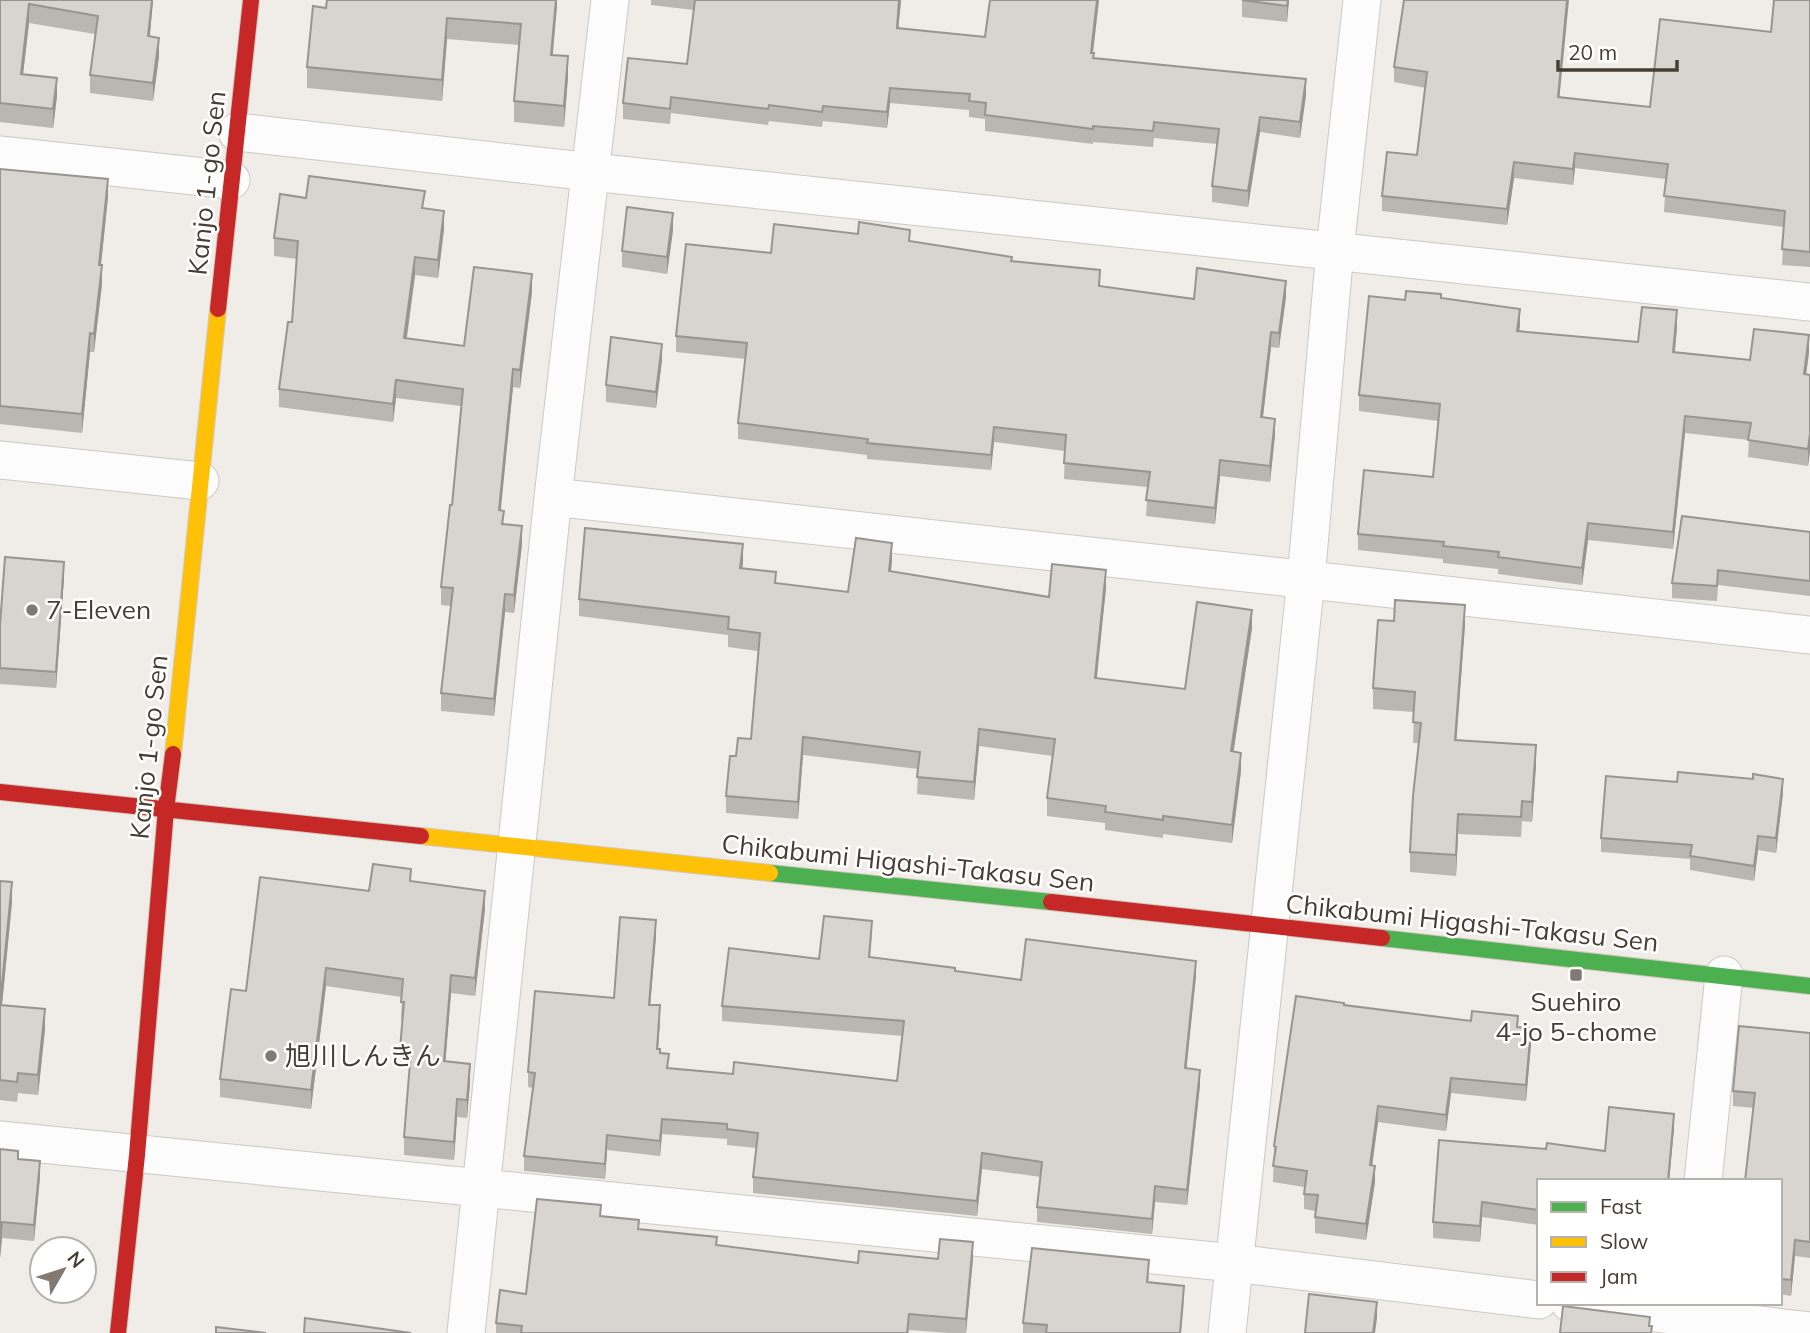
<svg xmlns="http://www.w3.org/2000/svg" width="1810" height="1333" viewBox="0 0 1810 1333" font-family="Mulish,'Noto Sans JP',sans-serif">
<rect width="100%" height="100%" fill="#f0ece8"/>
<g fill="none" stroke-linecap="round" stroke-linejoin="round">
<g stroke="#cdc8c4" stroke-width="39">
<path id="street" d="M237,132l355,40 1218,130
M0,155l231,25
M0,460l200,21
M553,497l1257,138
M0,1140l1234,123 305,37
M1703,1181l21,-206
M1570,1303l240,28
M466,1333l87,-836 57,-497
M1227,1333l79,-754 29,-329 27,-250"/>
</g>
<g stroke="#d1cabf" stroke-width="18">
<path id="fast" d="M770,873l281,29
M1382,938l428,48"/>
</g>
<g stroke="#d1cabf" stroke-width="18">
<path id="slow" d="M173,754l45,-445
M421,836l349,37"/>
</g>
<g stroke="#d1cabf" stroke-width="18">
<path id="jam" d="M218,309l33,-309
M0,792l421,44
M1051,902l331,36
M118,1333l19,-178 29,-346 7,-55"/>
</g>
<use href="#street" stroke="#fdfcfc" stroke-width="37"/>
<use href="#fast" stroke="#4caf50" stroke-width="16"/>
<use href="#slow" stroke="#ffc107" stroke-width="16"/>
<use href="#jam" stroke="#c62828" stroke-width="16"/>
</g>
<path fill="#bab6b2" d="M0,0h153l-3,36 9,20 -6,45 -63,-8v-18l5,-41 -66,-11 -6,51 34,22 -4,32 -53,-6z
M557,0l-5,55 16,22 -4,50 -50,-5v-21l5,-56 -72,-6 -5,62 -135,-13v-21l19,-59z
M651,0h250l-3,28 87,9 5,-37h109l-6,53 1,5 212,37 -6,43 -40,-6 -12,75 -36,-5v-16l5,-42 -63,-6 -1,9 -60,-5v2l-108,-13v-12l-16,-2v-7l-79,-7 -3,25 -64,-7 -1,6 -53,-6 -1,4 -97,-12 -1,11 -47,-5v-16l64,-39 7,-54 -43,-5z
M1242,0h47l-2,22 -45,-5z
M1404,0l156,97 90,10 121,-75 39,-32v267l-28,-2 2,-38 -120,-15 2,-33 -91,-11 -2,17 -59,-7 -7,47 -125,-14v-15l35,-41 9,-67 -32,-6v-15z
M0,169l108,28 -7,68 1,19 -8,68h-4l-8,81 -82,-9z
M306,198l119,10 19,21 -6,49 -23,-3 -8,63 57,8 68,-54 -12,96 -7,-1 -13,124 4,13 18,20 -8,69 -9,-1 -11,104 -53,-5v-18l10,-87 -10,-1v-18l11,-82 9,-99 -65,-8 -3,24 -114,-15v-18l13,-67 5,-63 -23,-3v-18z
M673,230l-6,44 -45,-7v-16z
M910,241l102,20 88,26 94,12 92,-2 -7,51 -8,-1 -8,71 12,17 -5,47 -50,-6 -5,48 -69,-8 2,-29 -84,-8 1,-28 -71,-9 -3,28 -124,-11v-4l-129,-16v-16l8,-64 -70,-7v-16l95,-83z
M1441,298l79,27 -1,6 119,11 39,-15 -2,25 75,8 59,-8 -3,22 4,1v75l-2,16 -60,-9 1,-17 -64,-7 -12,116 -85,-9 -6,45 -84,-11v-5l-55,-6v-4l-85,-9v-16l75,-57 5,-56 -79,-10v-16l46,-95z
M662,360l-6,48 -50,-6v-17z
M1810,532v64l-92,-11 -1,16 -45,-3v-15z
M892,560l-1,12 158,25 57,-9 -10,90 89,11 67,-61 -19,124 8,19 -9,72 -69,-9v4l-58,-8v-7l-58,-7v-18l6,-42 -74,-10 -5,54 -57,-6 1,-25 -115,-14 -5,64 -72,-6v-17l10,-40 15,-17 7,-88 -30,-4v-12l-149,-19v-17l164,-37 -1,6 34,15 72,9z
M64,578l-8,110 -56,-4v-59z
M1465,625l-9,115 80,25 -4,57 -10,-1 -1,16 -63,-3 -2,42 -46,-4v-20l9,-109h-6l1,-31 -41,-3v-21z
M1783,793l-7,60 -18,-3 -4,31 -64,-11v-11l-89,-7v-14z
M0,881l12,21 -10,103 43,24 -7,66 -20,-2 -1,9 -17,-2z
M411,881l74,28 -10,87 -24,-3 -6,69 25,20 -3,36 -10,-1 -3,43 -50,-5v-18l6,-69 -10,-1v-18l2,-29h-1l1,-23 -76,-11 -15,123 -91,-12v-18l26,-88 123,-100z
M656,936l-6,69 10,16 -2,28 11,19 64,6 164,7 6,-45 -181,-15v-15l97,-47 53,-23 -2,22 151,22 175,-4 -10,92 14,17 -13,120 -32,-3 -3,32 -115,-12v-15l4,-30 -59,-8 -5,47 -224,-23v-16l4,-29 -30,-3v-6l-65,-5 -2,22 -53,-6 -2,29 -81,-8v-15l9,-68 -5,-1v-15l86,-74z
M1344,1005l174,22 13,17 -5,57 -75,-8 -5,38 -68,-9 -6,43 3,17 -9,58 -51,-7v-22l-11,-2v-22l-31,-5 1,-36z
M1810,1033v225l-15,-2 -4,40 -11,-2v-113l-26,-73 -21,-2v-15z
M1674,1129l-5,52h-130v44l-57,-8 -2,25 -47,-4v-16l113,-73 59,2z
M0,1149l18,10 22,18 -6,64 -32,-3 -2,20z
M601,1217l38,12 78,16 141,18 115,-5 -7,75h-17l-40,-3v3h-413v-10z
M1149,1276l-1,6 36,20 -3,31h-158v-10z"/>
<path fill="#979491" d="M152,0h1l-5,54v-18z
M556,0h1v6l-6,70v-21z
M899,0h2l-4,44v-16z
M1097,0h2l-8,68v-15z
M1288,0h1l-2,22v-16z
M1567,0h2l-11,112v-15z
M29,4v19l-8,69v-18z
M447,18v21l-5,62v-21z
M159,38v18l-6,45v-18z
M568,56v21l-4,50v-21z
M57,78v18l-4,32v-19z
M1306,79v16l-6,43v-16z
M890,88v15l-3,25v-16z
M1260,117v15l-12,75v-16z
M1575,153v15l-2,17v-16z
M1514,162v16l-7,47v-16z
M108,179v18l-9,86v-18z
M444,211v18l-6,49v-18z
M673,213v17l-6,44v-17z
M415,257v18l-11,81v-18z
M102,265v19l-8,68v-18z
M532,274v18l-12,96v-18z
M1286,281v16l-7,51v-15z
M1520,309v16l-3,23v-17z
M1677,310v17l-4,42v-17z
M1271,332v15l-10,86v-16z
M90,333v19l-8,81v-19z
M1809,335v17l-5,39v-17z
M662,344v16l-6,48v-16z
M513,369v18l-14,141v-18z
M396,380v18l-3,24v-18z
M1685,416v17l-12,116v-17z
M1275,419v16l-5,47v-16z
M994,427v15l-3,28v-15z
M1810,433v17l-2,16v-17z
M1220,460v16l-5,48v-16z
M1588,523v17l-6,45v-17z
M522,526v18l-8,69v-18z
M892,543v17l-3,29v-18z
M743,544v18l-3,24v-18z
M64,562v16l-8,110v-16z
M1106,570v18l-11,108v-18z
M505,594v18l-11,104v-17z
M1465,605v20l-10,135v-20z
M1252,610v18l-21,141v-18z
M979,729v17l-5,54v-18z
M803,737v18l-5,64v-17z
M1536,745v20l-4,57v-20z
M1241,753v18l-9,72v-18z
M1783,779v14l-7,60v-15z
M1458,814v20l-2,42v-21z
M1758,836v14l-4,31v-15z
M12,882v20l-12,123v-20z
M485,891v18l-10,87v-18z
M656,920v16l-7,84v-15z
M1196,961v15l-11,107v-15z
M326,968v18l-15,123v-19z
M451,975v18l-7,87v-19z
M660,1005v16l-3,43v-15z
M45,1009v20l-7,66v-20z
M1531,1028v16l-5,57v-16z
M470,1064v18l-3,36v-18z
M1200,1070v15l-13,120v-15z
M1451,1078v15l-5,38v-16z
M457,1099v18l-3,43v-18z
M1378,1106v16l-8,59v-16z
M1674,1114v15l-5,52h-1z
M662,1119v15l-2,22v-15z
M607,1135v15l-2,29v-15z
M982,1153v16l-5,47v-15z
M40,1161v16l-6,64v-16z
M1375,1166v16l-9,58v-16z
M1155,1186v16l-3,32v-15z
M1482,1202v15l-2,25v-16z
M2,1222v16l-2,20v-16z
M1795,1240v16l-4,40v-16z
M973,1242v16l-7,75v-14z
M1377,1302v16l-2,15h-2z"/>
<path fill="#d8d4cf" stroke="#979491" stroke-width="2" d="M0,0h152l-4,36 11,2 -6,45 -63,-8 8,-59 -69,-12 -8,70 36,4 -4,31 -53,-6z
M327,0h229l-5,55 17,1 -4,50 -50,-5 7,-77 -74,-6 -5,62 -135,-13 6,-61 13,2z
M695,0h204l-2,28 88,9 5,-37h107l-6,53h3l-1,5 213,21 -6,43 -40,-5 -12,74 -36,-5 7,-57 -65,-7 -1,9 -60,-5v3l-108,-14 1,-12 -17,-2 1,-7 -80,-6 -3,24 -64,-6 -1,6 -53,-7 -1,4 -97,-12 -1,12 -47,-6 5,-45 59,6z
M1242,0h46l-1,6z
M1404,0h163l-9,97 92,10 10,-88 111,13 3,-32h36v252l-28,-3 3,-38 -121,-15 4,-32 -93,-11 -2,16 -59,-7 -7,47 -125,-13 5,-44 30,3 10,-83 -33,-5z
M0,169l108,10 -9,86h3l-8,69 -4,-1 -8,81 -82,-8z
M309,176l116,15 -3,17 22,3 -6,49 -23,-3 -11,81 60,8 10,-79 58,7 -12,96 -7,-1 -14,141 5,1 -2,13 20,2 -8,69 -9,-1 -11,105 -53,-6 12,-105 -12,-1 9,-82h2l11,-116 -67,-9 -3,24 -114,-15 9,-67h4l6,-81 -24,-3 6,-44 26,4z
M627,207l46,6 -6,44 -45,-6z
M859,222l51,8 -1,11 103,16 -1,4 89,9 -1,16 95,13 3,-31 89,13 -7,52 -8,-1 -10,85 14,2 -5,47 -50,-6 -5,48 -69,-8 4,-28 -86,-9 2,-28 -72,-8 -3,28 -124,-12 1,-4 -130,-16 9,-80 -71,-7 10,-92 85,9 3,-29 84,10z
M1406,291l35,3v4l79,11 -3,22 121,11 4,-35 35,3 -4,42 77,8 4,-31 55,6 -5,39 6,1v58l-2,16 -60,-9 3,-17 -66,-7 -12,116 -85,-9 -6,45 -84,-11 1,-5 -56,-6 1,-4 -86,-8 6,-64 69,7 7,-73 -81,-9 10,-99 36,4z
M611,337l51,7 -6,48 -50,-7z
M1682,516l128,16v49l-92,-11 -1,16 -45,-3z
M585,528l158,16 -3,24 36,4 -1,11 73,9 8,-54 36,5 -3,28 160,26 3,-33 54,6 -11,108 90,11 12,-87 55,8 -21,141 10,2 -9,72 -69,-9v4l-58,-8 1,-6 -59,-8 8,-59 -76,-10 -5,53 -57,-5 3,-25 -117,-15 -5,65 -72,-6 4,-40h6l2,-18 13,1 9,-106 -32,-4 1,-12 -150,-18z
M5,557l59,5 -8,110 -56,-4v-43z
M1395,600l70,5 -10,135 81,5 -4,57 -10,-1 -1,16 -63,-3 -2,41 -46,-3 3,-56 8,-73 -8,-1 2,-30 -42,-4 5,-68 16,1z
M1678,772l75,7v-5l30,5 -7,59 -18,-2 -4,30 -64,-10 2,-11 -91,-7 5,-62 71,6z
M373,864l38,5 -1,12 75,10 -10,87 -24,-3 -7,86 26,3 -3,36 -10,-1 -3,43 -50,-5 7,-87 -11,-1 4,-47h-3l2,-23 -77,-11 -15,122 -91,-11 11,-90 15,2 14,-114 109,14z
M0,881l12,1 -12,123 45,4 -7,66 -20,-2 -1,9 -17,-2z
M824,916l48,5 -3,36 86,11v3l66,9 5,-41 170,22 -11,107 15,2 -13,120 -32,-4 -3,33 -115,-12 5,-45 -60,-9 -5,48 -224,-24 5,-44 -31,-4v-5l-65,-5 -2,22 -53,-6 -2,29 -81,-8 11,-83 -7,-1 7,-81 79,7 6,-81 36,3 -7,85h11l-3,44h3v4l9,1 -2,14 66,6 1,-12 163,19 7,-60 -182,-15 7,-58 90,11z
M1296,996l48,7v2l127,16 1,-10 46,5 -1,11 14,1 -5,57 -75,-7 -5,37 -68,-9 -8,59 5,1 -9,58 -51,-7 3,-22 -14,-1 3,-23 -34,-5 3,-19 -2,-1z
M1739,1026l71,7v209l-15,-2 -4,40 -11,-1v-98h-35l10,-88 -22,-2z
M1609,1107l65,7 -6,67h-129v29l-57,-8 -2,24 -47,-4 6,-82 107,9 1,-6 58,8z
M0,1149l18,2v8l22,2 -6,64 -32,-3 -2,20z
M537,1199l64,6 -1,11 39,4 -1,9 79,8 -1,8 142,18 1,-12 79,8 2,-20 33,3 -7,77 -57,-5 -2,19h-386l1,-7 -26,-3 4,-33 26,4z
M1032,1248l117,12 -2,22 37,4 -4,47h-134l1,-8 -24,-2z
M1309,1294l68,8 -4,31h-68z
M1563,1306l87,11 -1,9h3l-1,7h-91z
M305,1318l106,15h-107z
M216,1327l50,6h-50z"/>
<g fill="#827a72" stroke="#fff" stroke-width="2.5">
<circle cx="32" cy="610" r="7"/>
<rect x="1569" y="968" width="14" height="14" rx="3.5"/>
<circle cx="271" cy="1056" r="7"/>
</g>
<g text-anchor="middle" stroke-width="5" stroke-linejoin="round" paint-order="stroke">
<g font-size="26" fill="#473d33" stroke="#fff">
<text transform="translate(207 183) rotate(-84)" y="9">Kanjo 1-go Sen</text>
<text transform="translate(149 747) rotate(-84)" y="9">Kanjo 1-go Sen</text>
<text transform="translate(908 863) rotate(6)" y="9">Chikabumi Higashi-Takasu Sen</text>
<text transform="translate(1472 923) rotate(6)" y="9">Chikabumi Higashi-Takasu Sen</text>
</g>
<g font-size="26" fill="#473d33" stroke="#fff" text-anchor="start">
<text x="46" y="619">7-Eleven</text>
<text x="1576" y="1011" text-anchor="middle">Suehiro<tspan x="1576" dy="30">4-jo 5-chome</tspan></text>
<text x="285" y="1065">旭川しんきん</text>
</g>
</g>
<rect x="1537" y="1179" width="245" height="126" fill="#ffffff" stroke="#b5b1ad" stroke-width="2"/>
<rect x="1551" y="1202" width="35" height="10" fill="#4caf50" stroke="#b5b1ad" stroke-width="2"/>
<text x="1600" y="1214" font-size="21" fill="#473d33">Fast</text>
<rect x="1551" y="1237" width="35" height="10" fill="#ffc107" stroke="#b5b1ad" stroke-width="2"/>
<text x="1600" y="1249" font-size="21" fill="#473d33">Slow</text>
<rect x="1551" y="1272" width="35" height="10" fill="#c62828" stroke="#b5b1ad" stroke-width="2"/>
<text x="1600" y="1284" font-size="21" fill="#473d33">Jam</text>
<g transform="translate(63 1270) rotate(51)"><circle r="33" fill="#ffffff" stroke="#b5b1ad" stroke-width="2"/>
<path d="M0-5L12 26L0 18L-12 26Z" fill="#827a72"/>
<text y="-10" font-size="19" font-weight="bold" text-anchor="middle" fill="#473d33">N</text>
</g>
<path d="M1558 60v10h119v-10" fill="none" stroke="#473d33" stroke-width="3.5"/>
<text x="1568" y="60" font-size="21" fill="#473d33" stroke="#ffffff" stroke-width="5" paint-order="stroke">20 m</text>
</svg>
